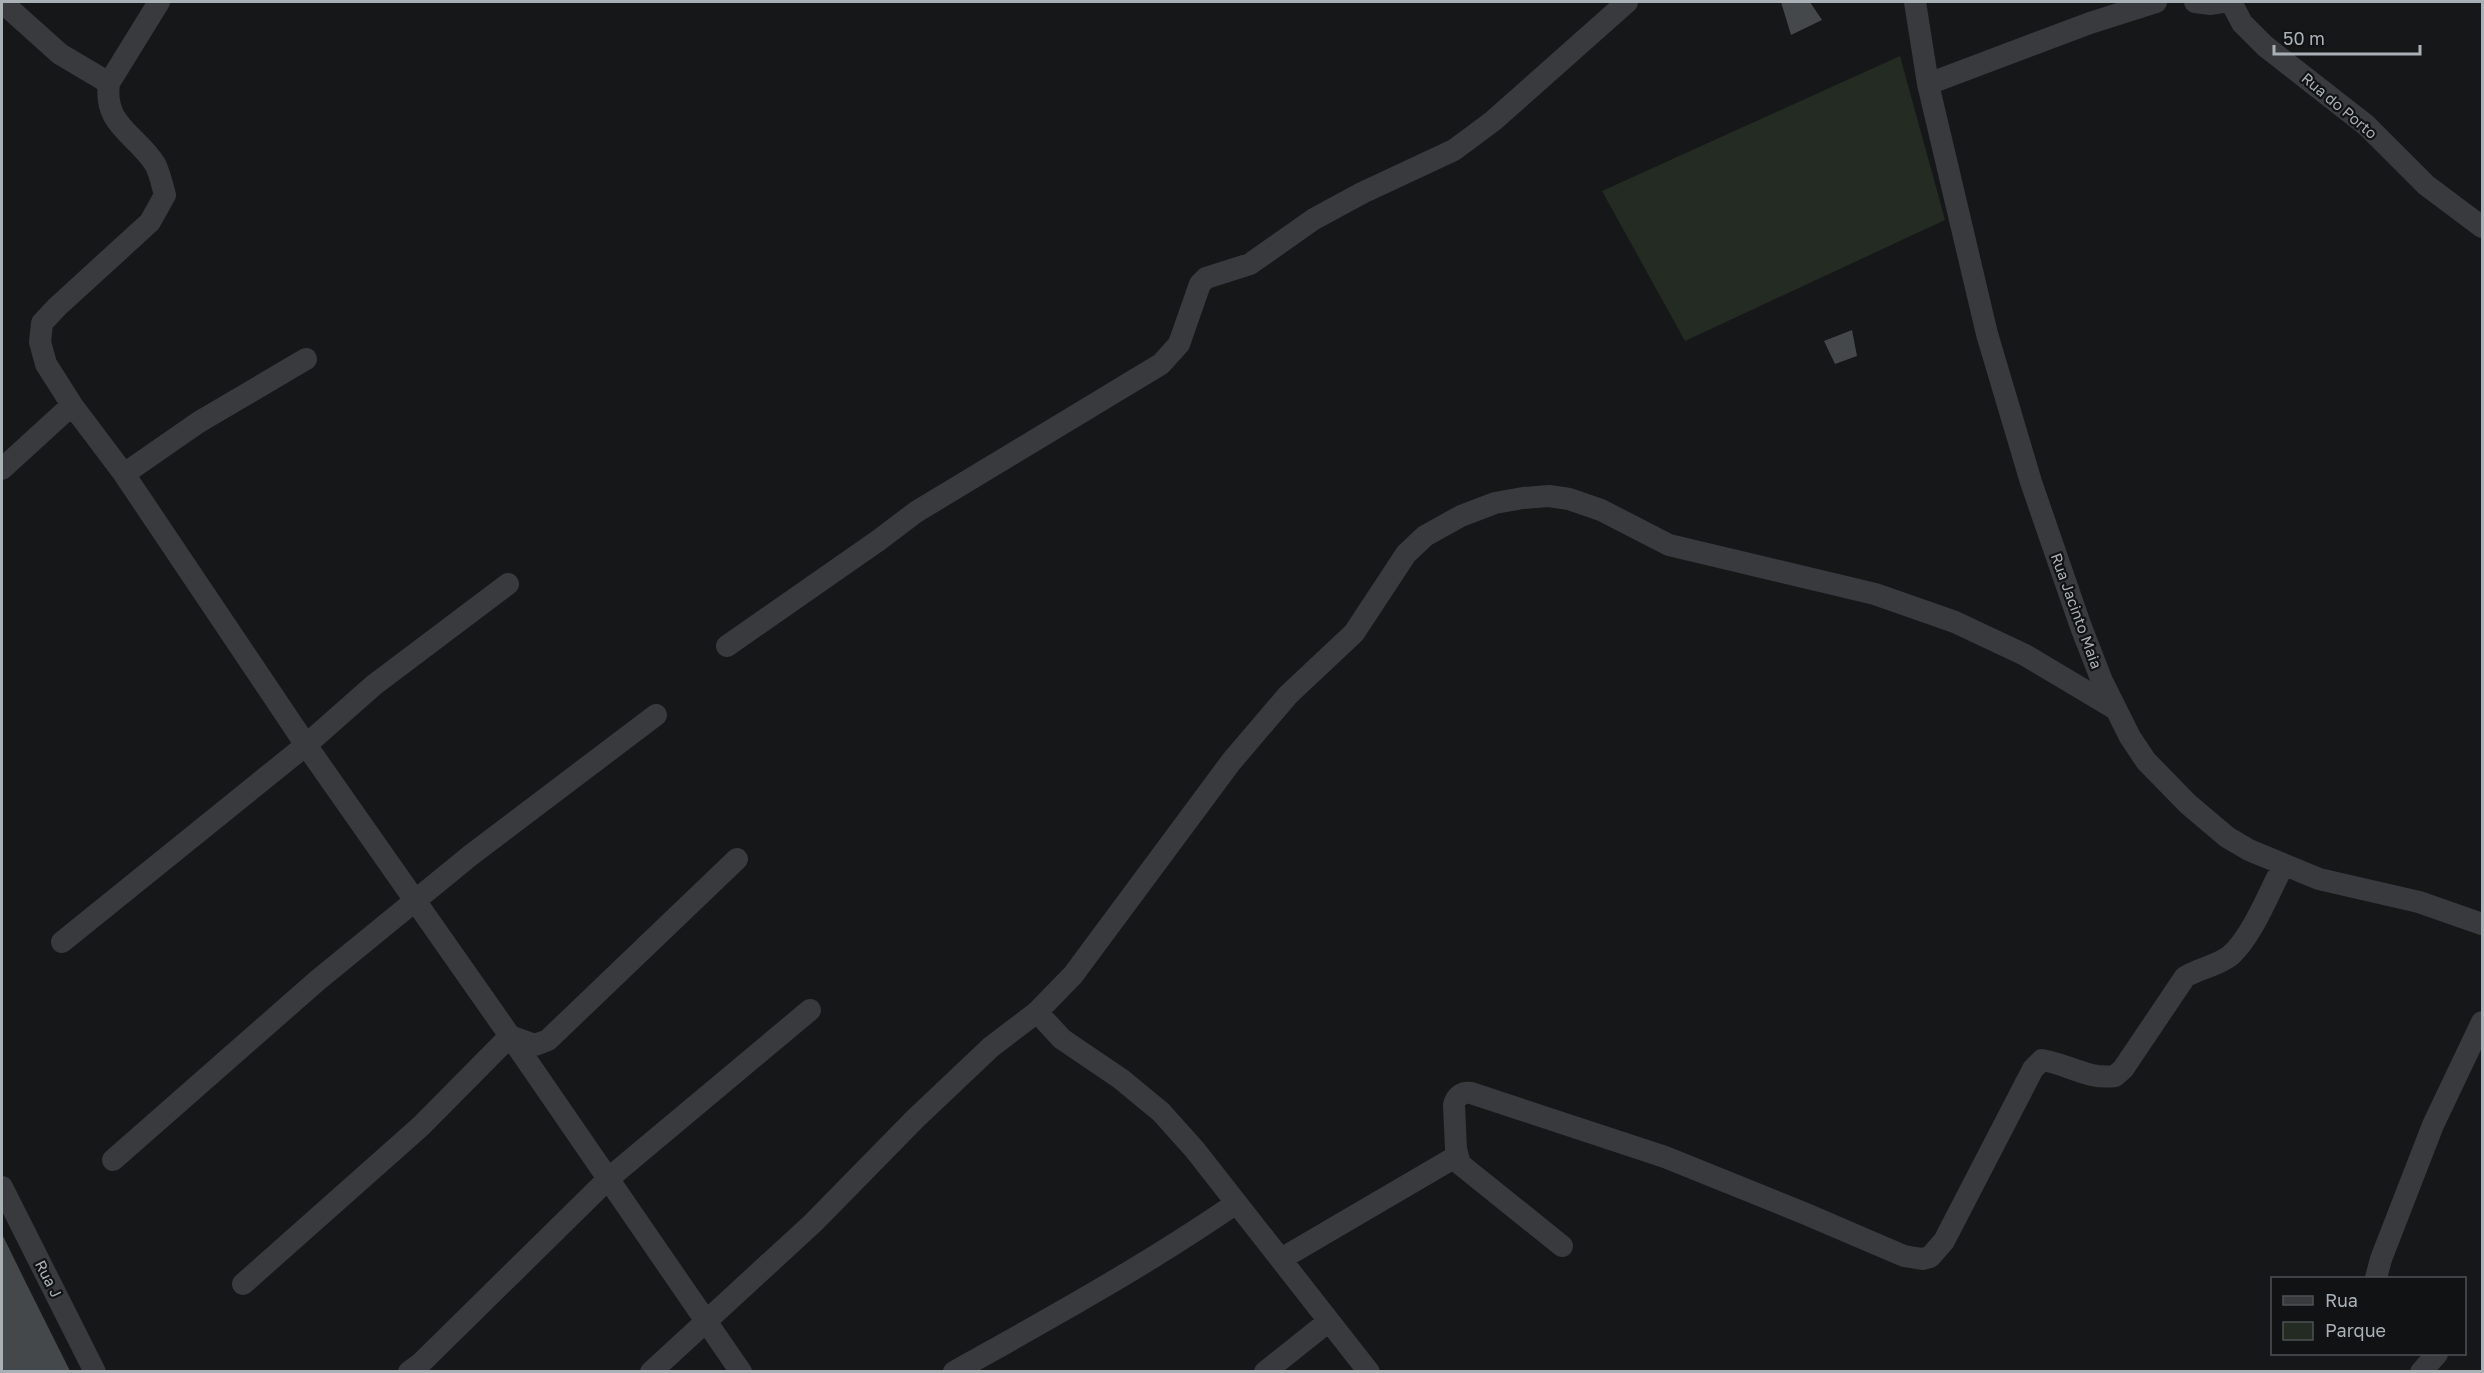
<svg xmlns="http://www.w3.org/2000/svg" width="2484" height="1373" viewBox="0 0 2484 1373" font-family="'Golos Text',sans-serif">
<rect width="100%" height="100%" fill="#161718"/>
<path fill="#232b23" d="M1900,56l45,164 -260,121 -83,-150z"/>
<path fill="#45484b" d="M1781,2h29l12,18 -31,15z
M1852,330l5,26 -22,8 -11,-23z
M2,1234l24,49 44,88h-68z"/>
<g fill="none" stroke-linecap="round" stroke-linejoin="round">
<path stroke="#383a3d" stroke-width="22" d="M2,2l58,52 49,29
M159,2l-50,81c-6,42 27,51 46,81 5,9 7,21 10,31l-15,27 -93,85 -15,16 -2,19 6,22 26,41 52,69 182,271 204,291 231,336
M1915,2l13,82 59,250 44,148 50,145 21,54 28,56 16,24 42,43 39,33 22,13 70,29 100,23 63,22
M2195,2l16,2 13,-2
M2231,2l11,21 23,23 101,79 60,60 56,42
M1928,84l162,-61 66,-21
M2,469l70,-64
M124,474l75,-52 107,-63
M727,646l152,-106 37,-28 245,-148 18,-20 21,-60 6,-6 44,-14 64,-45 48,-26 92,-43 39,-29 134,-119
M62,942l244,-197 68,-60 134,-101
M1037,1012l25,27 59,40 40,33 34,38 174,222
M113,1160l205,-180 153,-125 185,-140
M2,1187l93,185
M1562,1246l-102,-82 -4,-15 -2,-44c2,-9 8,-13 17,-12l194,64 141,57 98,42 18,3 8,-2 14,-16 89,-172 9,-9c26,4 46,20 73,16l8,-7 62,-92c14,-9 33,-11 46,-22 22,-20 38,-63 52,-89
M1281,1259l176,-103
M2376,1278l5,-19 52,-134 49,-103
M243,1284l178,-158 89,-90 25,9 13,-5 189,-181
M409,1372l12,-9 187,-184 202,-169
M651,1372l162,-149 102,-104 76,-72 46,-35 36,-37 158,-213 57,-67 66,-62 52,-79 19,-18 36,-20 34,-13 28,-5 26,-2 20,3 32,11 68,35 206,49 80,28 70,33 89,53
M954,1372c96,-54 191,-106 281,-168
M1265,1372l64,-51
M2421,1372l16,-18"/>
</g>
<g text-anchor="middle" stroke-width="4.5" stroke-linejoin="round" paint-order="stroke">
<g font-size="15" fill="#a9b1b7" stroke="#111213">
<text transform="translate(2339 106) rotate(40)" y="5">Rua do Porto</text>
<text transform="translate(2076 611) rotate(70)" y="5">Rua Jacinto Maia</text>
<text transform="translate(48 1279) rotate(63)" y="5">Rua J</text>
</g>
</g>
<rect width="2484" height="1373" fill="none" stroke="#a9b1b7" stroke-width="6"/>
<rect x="2271" y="1277" width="195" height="78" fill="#111213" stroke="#4e5255" stroke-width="1.5"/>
<rect x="2283" y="1296" width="30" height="9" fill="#383a3d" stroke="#4e5255" stroke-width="1.5"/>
<text x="2325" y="1307" font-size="18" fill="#a9b1b7">Rua</text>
<rect x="2283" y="1322" width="30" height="18" fill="#232b23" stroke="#4e5255" stroke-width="1.5"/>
<text x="2325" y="1337" font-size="18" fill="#a9b1b7">Parque</text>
<path d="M2274 45v9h146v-9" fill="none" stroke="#a9b1b7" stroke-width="3"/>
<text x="2283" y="45" font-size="18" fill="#a9b1b7" stroke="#111213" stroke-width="4.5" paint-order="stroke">50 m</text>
</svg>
